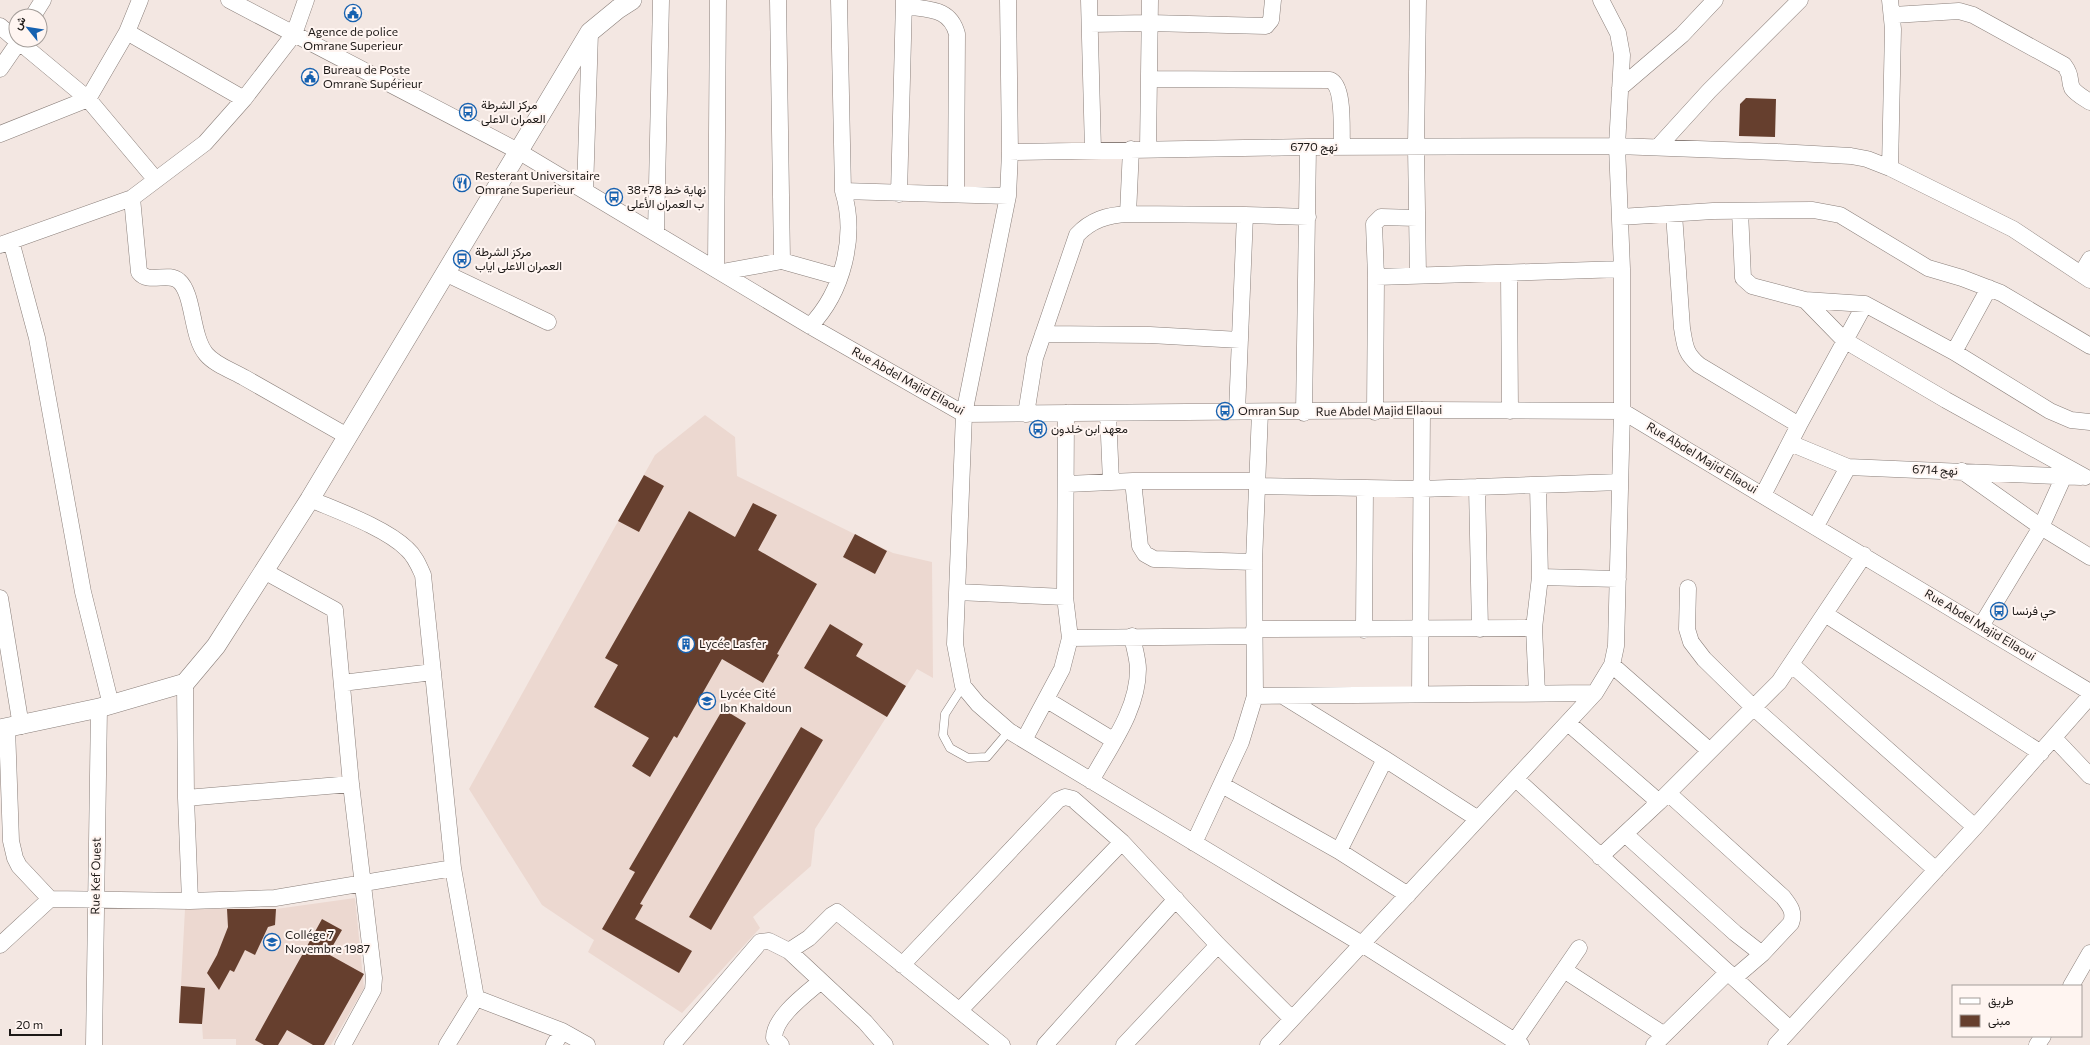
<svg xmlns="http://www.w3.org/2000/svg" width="2090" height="1045" viewBox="0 0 2090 1045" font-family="Commissioner,Vazirmatn,sans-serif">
<rect width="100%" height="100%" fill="#f3e7e2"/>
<path fill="#ecd8d0" d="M705,415l30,22 2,39 156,77 39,9 1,116 -16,-9 -102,160 -4,37 -58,51 7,11 -78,85 -94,-61 6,-12 -52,-35 -73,-116 186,-334z
M355,898l9,90 -33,57h-95v-6h-33l-1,-15 -23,-1 6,-114h91z"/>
<path fill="#663f2e" d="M1746,98l30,1 -1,38 -36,-1 1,-32z
M644,475l20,11 -25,46 -21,-11z
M753,503l24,12 -19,35 59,34 -40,70 2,1 -16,28 -41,-24 -45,79 -3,-2 -24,41 -18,-11 17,-28 -55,-31 24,-42 -13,-7 84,-147 46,26z
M855,534l32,17 -12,23 -32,-17z
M830,624l33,20 -7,12 50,30 -19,31 -83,-49z
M723,709l23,14 -106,181 3,1 -8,14 57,32 -13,22 -77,-44 33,-57 -6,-3z
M801,727l22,13 -112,190 -22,-13z
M227,909h49l-1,16 -7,2 -13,28 -10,-5 -11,22 -4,-2 -11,20 -12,-17 10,-18 11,-28z
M322,919l20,11 -14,24 36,20 -40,71h-11l-26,-15 -9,15h-14l-9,-5z
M181,986l24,2 -3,36 -23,-1z"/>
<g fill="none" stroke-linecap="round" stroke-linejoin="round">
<g stroke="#8a7f7a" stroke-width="9">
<path id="service" d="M963,686l-18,28 -2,21 7,13 18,10 19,-1 22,-26"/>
</g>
<g stroke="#8a7f7a" stroke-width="17">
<path id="minor" d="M229,0l289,151 292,175 154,88 458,-4 200,1 468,281
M778,0l4,261
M1008,0l2,152 -2,44 -44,218 -9,230 8,42 15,18 31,27 353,213 159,101
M1089,0l4,150
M904,6c24,4 46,1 53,28l-1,159
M1893,15l66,-4 14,4 91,50c9,12 4,14 8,23 4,6 12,10 18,14
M33,16l10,-16
M1090,24l60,-1 116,3 5,-6 2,-20
M0,26l16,14
M127,32l117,67
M17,40l71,59 68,81
M0,69l20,-29
M1149,79l181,1c15,6 11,52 12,67
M1620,88l62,-53 33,-35
M0,134l88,-35 39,-67 13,-32
M1658,147l51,-56 91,-91
M1148,149l2,-149
M1010,152l298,-5 309,-1 160,6 74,4 16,3 23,9 123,61 77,51
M1890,168l3,-139 -3,-29
M585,191l5,-159
M843,191l165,5
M899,194l5,-194
M132,198l7,74c10,13 29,-1 40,9 15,13 12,55 27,73 9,11 27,17 39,24 34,19 68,39 102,58
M1740,211l3,67 9,8 53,14 60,4 89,48 96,59 21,9 19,2
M1128,214l117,1
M1674,214l8,114c3,18 3,25 17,37l100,60
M1620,217l93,-6 100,-1 27,5 88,53 34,10 39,15 89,53
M656,233l5,-233
M11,241l26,97 46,254 28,113
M0,245l132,-47 73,-55 39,-44 50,-65 12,-34
M716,268l2,-268
M722,272l60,-11 57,16
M445,273l103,49
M1509,273l1,138
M2081,274l9,-15
M1418,275l-2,-128 2,-147
M1376,277l246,-8
M1805,300l39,40 102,60 139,77
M810,326c33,-34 47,-90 33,-135l-4,-191
M1043,334l107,1 90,5
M1954,352l35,-64
M1237,412l8,-197 63,2
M1375,412l1,-135 -2,-53 7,-7 36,1
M1066,413l-1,184 5,41 184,-2
M1108,413l3,69
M1304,413l4,-266
M1026,414l9,-56 42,-123c14,-15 30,-20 51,-21l3,-65
M1790,443l58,24
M1962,471l79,56 49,30
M1133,481h123
M1067,484l66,-3 7,65 5,8 9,5 100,3
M1256,486l165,3 199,-7
M1477,487l3,142
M1763,495l36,-70 66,-121
M310,499c28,12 76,29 97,50 8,7 12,17 16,26l30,293 23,130 -29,47
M1816,526l32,-59 233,10
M264,571l71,39 16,174 23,194 -1,12 -30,55
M1540,577l78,2
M1688,588l-1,41 4,13 13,17 49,48 183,163
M957,592l108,5
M0,598l21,128
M1825,614l216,139
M1981,626l60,-99 23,-51
M1254,629l280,-1
M1364,630l1,-141
M1791,664l184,163
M1612,665l98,86
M185,683l1,115 4,103
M342,683l91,-11
M1537,693l-3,-65 6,-51 -2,-92
M1420,694l2,-284
M1255,696l340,-3
M1283,696l102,63 93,60
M1047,700l66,40
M1568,723l91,79
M7,728l4,113 4,17 4,8 31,33
M2054,738l36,38
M1024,740l38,-71 8,-31
M1516,779l274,250
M1091,781c19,-35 47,-71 47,-112 0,-10 -4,-22 -6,-33
M1222,785l117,66 69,44
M1668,793l115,104c7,9 12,15 8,26l-29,31
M186,798l165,-14
M1625,834l110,99 27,21 -28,24
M1194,843l47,-101 14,-46 -1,-134 6,-150
M1339,851l46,-92
M1600,857l59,-55 120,-120 85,-127
M0,945l50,-46 140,2 85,-3 178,-30
M789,951l76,71 20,23
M902,965l156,-165 7,-3 8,2 49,43 96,103 74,74
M1564,970l99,64
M2071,986l19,-33
M476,998l86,33 25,14
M960,1010l162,-168
M1515,1041l64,-93
M94,1045l5,-337
M554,1045l8,-14
M672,1045l88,-103 9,-1 20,10 20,-13 23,-23 5,-3 165,133
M781,1045l-7,-7c0,-21 32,-44 47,-57
M1045,1045l131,-146
M1124,1045l94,-100
M1268,1045l327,-352 17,-28 4,-19 6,-235v-142l-5,-123 5,-91 -4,-22 -17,-33
M1654,1045l74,-73
M1776,1045l199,-218 115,-131
M2037,1045l6,-9"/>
</g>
<g stroke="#8a7f7a" stroke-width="20">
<path id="tertiary" d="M0,729l99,-21 86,-25 31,-37 94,-147 280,-467 28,-23 14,-9"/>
</g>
<use href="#service" stroke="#fff" stroke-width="8"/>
<use href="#minor" stroke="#fff" stroke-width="16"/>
<use href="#tertiary" stroke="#fff" stroke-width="19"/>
</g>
<defs>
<g id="civic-ring" transform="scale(0.9)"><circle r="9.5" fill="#fff5f1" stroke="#1661b0" stroke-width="1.5"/><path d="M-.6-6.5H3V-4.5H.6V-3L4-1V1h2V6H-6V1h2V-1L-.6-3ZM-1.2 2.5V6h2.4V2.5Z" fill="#1661b0"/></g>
<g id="bus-ring" transform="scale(0.9)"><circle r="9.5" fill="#fff5f1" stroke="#1661b0" stroke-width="1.5"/><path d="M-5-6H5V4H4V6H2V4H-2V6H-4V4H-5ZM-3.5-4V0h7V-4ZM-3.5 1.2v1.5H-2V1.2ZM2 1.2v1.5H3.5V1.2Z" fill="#1661b0"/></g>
<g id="restaurant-ring" transform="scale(0.9)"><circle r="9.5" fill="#fff5f1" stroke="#1661b0" stroke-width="1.5"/><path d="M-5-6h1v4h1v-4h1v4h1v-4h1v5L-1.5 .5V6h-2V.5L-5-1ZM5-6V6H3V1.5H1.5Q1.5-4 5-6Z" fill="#1661b0"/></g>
<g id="building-ring" transform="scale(0.9)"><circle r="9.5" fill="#fff5f1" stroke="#1661b0" stroke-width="1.5"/><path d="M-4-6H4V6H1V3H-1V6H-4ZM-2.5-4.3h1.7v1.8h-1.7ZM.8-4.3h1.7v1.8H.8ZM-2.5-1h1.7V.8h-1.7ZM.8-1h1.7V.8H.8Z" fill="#1661b0"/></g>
<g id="school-ring" transform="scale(0.9)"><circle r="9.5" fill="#fff5f1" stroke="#1661b0" stroke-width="1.5"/><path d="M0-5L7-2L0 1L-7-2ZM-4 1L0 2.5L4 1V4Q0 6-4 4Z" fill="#1661b0"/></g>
<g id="university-ring" transform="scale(0.9)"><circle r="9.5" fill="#fff5f1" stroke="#1661b0" stroke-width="1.5"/><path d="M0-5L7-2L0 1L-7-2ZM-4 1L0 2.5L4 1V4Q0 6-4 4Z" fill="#1661b0"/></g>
</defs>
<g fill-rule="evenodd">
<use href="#civic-ring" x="353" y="13"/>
<use href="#civic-ring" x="310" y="77"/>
<use href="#bus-ring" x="468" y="112"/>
<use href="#restaurant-ring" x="462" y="183"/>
<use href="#bus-ring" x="614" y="197"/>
<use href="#bus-ring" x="462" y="259"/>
<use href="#bus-ring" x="1225" y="411"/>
<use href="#bus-ring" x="1038" y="429"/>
<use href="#bus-ring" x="1999" y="611"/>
<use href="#building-ring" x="686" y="644"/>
<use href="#school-ring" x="707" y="701"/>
<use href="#university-ring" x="272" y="942"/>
</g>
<g text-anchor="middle" stroke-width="4" stroke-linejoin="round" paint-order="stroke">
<g font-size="12" fill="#1c1816" stroke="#fff5f1" text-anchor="start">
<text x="353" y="36" text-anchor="middle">Agence de police<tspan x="353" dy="14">Omrane Superieur</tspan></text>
<text x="323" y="74">Bureau de Poste<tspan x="323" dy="14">Omrane Supérieur</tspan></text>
<text x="481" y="109">مركز الشرطة<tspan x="481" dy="14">العمران الاعلى</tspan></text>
<text x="475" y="180">Resterant Universitaire<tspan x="475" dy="14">Omrane Superieur</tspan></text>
<text x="627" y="194">نهاية خط 78+38<tspan x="627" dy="14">ب العمران الأعلى</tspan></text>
<text x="475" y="256">مركز الشرطة<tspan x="475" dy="14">العمران الاعلى اياب</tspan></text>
<text x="1238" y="415">Omran Sup</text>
<text x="1051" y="433">معهد ابن خلدون</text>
<text x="2012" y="615">حي فرنسا</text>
<text x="699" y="648">Lycée Lasfer</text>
<text x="720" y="698">Lycée Cité<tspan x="720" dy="14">Ibn Khaldoun</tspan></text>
<text x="285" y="939">Collége 7<tspan x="285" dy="14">Novembre 1987</tspan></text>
</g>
<g font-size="12" fill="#1c1816" stroke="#fff5f1">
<text x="1314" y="151">نهج 6770</text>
<text transform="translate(908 381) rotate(29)" y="4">Rue Abdel Majid Ellaoui</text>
<text transform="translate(1379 411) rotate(-1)" y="4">Rue Abdel Majid Ellaoui</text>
<text transform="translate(1702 458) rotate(31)" y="4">Rue Abdel Majid Ellaoui</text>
<text transform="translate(1935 470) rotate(2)" y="4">نهج 6714</text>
<text transform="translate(1980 625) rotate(31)" y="4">Rue Abdel Majid Ellaoui</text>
<text transform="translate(96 876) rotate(-89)" y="4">Rue Kef Ouest</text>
</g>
</g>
<rect x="1952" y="985" width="130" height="52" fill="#fff5f1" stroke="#a49d99"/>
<rect x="1960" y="998" width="20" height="6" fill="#ffffff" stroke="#a49d99"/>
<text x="1988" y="1005" font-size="12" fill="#1c1816">طريق</text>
<rect x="1960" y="1015" width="20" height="12" fill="#663f2e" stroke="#a49d99"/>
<text x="1988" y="1025" font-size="12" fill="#1c1816">مبنى</text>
<g transform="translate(28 28) rotate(300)"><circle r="19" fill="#fff5f1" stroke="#a49d99"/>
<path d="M0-3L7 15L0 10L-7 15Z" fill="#1661b0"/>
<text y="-6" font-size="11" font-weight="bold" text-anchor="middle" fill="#1c1816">ش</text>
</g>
<path d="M10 1029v6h51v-6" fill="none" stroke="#1c1816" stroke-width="2"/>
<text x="16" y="1029" font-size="12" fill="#1c1816" stroke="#fff5f1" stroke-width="3" paint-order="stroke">20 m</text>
</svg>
